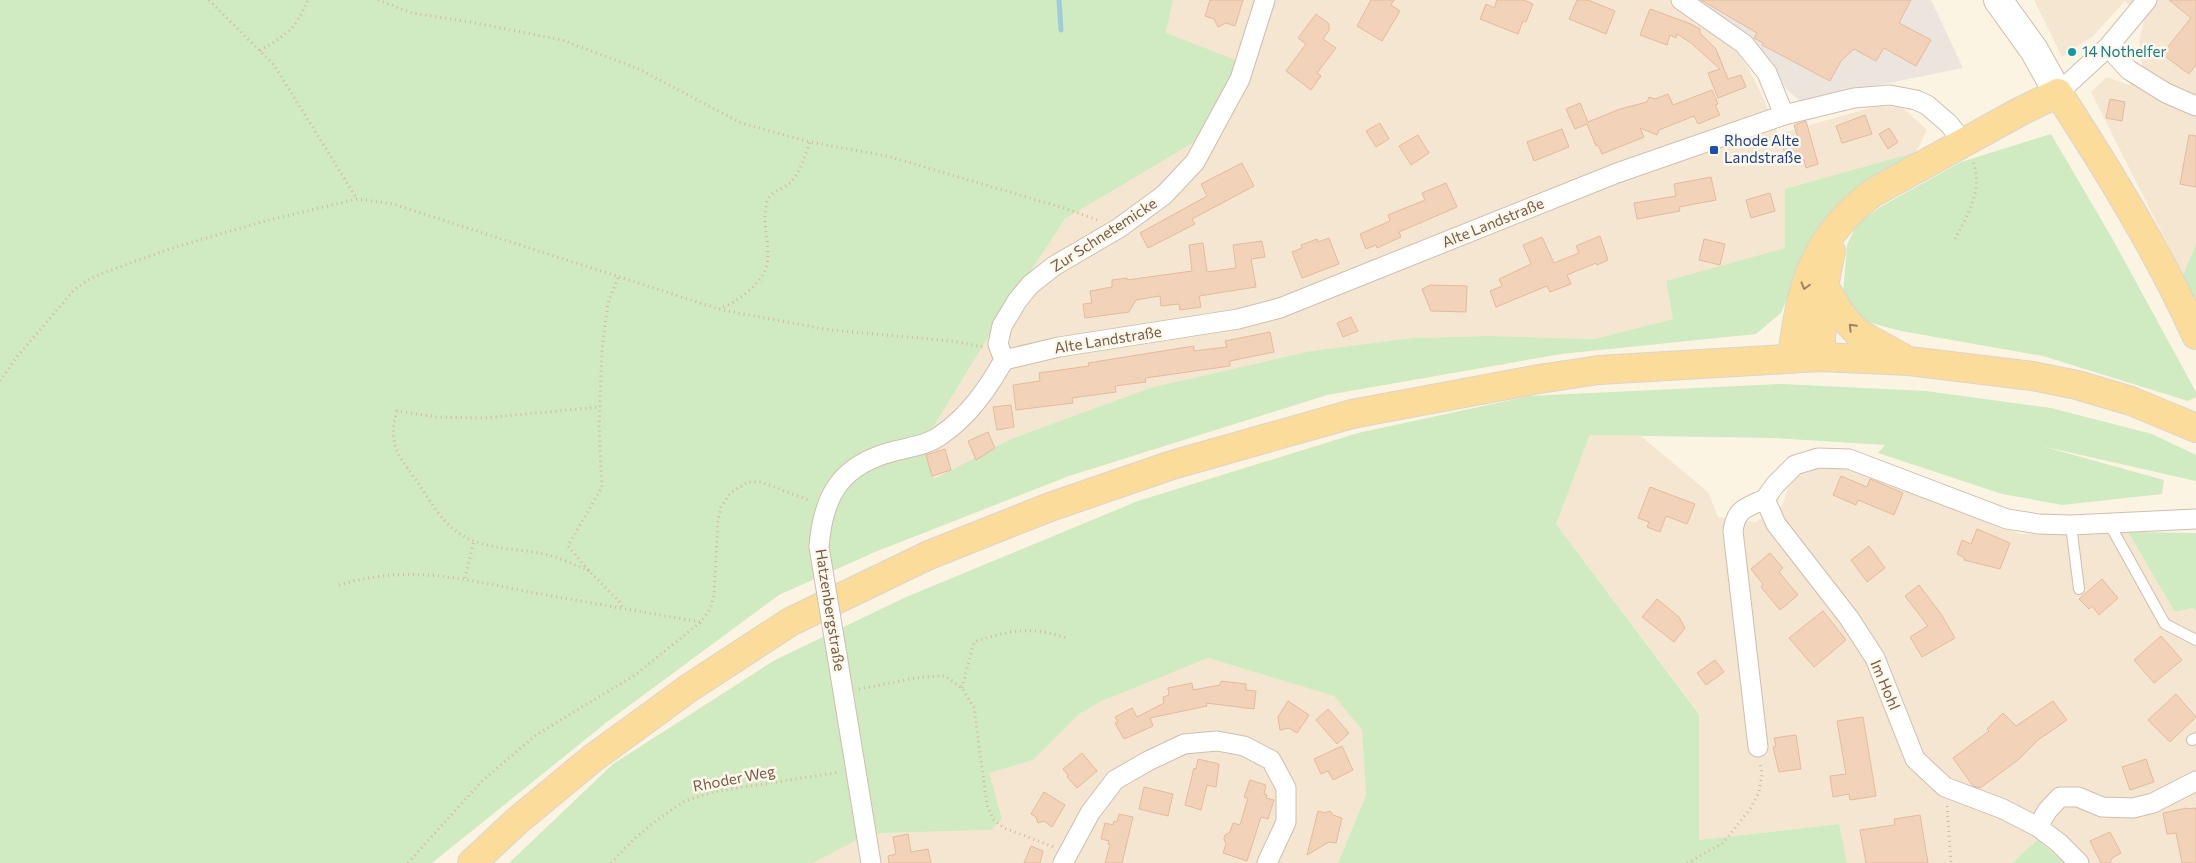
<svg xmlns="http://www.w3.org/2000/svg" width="2196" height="863" viewBox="0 0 2196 863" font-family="Commissioner,sans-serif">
<rect width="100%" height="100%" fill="#fcf4e3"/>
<path fill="#f4e6d1" d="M1173,0h498l59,42 18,26 15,29 15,37 99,-28 25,1 25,23 -11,22 -131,37 1,59 -120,33 7,38 -79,20 -105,-3 -77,2 -101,13 -158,36 -140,51 -79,41 -11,-35 73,-120 69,-105 134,-81 -33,-105z
M2034,0h162v244l-13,31 -92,-183 16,-15 22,8 13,-19 -3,-25 5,-20 -19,-20 -32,35 -31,21z
M1590,435l51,1 67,56 10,25 37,5 27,-16 6,-18 16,-20 42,-4 174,70 108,-2 47,80 18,-4 3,3v252h-131l-28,-23 -25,23h-165l-9,-39 -139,16v-127l-143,-189z
M1208,658l126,38 28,34 4,65 -28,68h-525l42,-22 27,-8 109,-3 11,-11 -14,-46 45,-13 46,-46 23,-13z"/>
<path fill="#ece5de" d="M1693,0h238l32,68 -163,33 -14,-12 -20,-34z"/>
<path fill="#d0eac1" d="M0,0h1173l-7,33 72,28 -39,78 -134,80 -69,105 -73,120 11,35 79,-41 140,-51 158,-36 101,-13 77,-2 105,3 79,-20 -7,-38 119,-33v-59l131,-37 -77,55 -28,35 -30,71 -25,21 -195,20 -234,41 -258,81 -194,76 -96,43 -172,127 -175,141h-432z
M2051,134l61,104 84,154v5l-8,4 -145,-45 -142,-25 -37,-10 -21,-27 4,-49 10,-21 25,-18 79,-44z
M2196,244v58l-13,-27z
M1782,384l144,7 125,17 101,26 44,21v26l-155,-35 123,34 -2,14 -100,11 -60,-11 -124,-41 7,-8 -111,-7 -184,-3 -34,89 143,190v126l140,-16 8,39h-509l28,-68 -4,-65 -28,-34 -126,-38 -106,43 -23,13 -46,46 -44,13 13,46 -11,11 -109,3 -27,8 -42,22h-304l104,-99 162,-104 131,-63 232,-96 220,-68 171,-37z
M2128,532l68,1v78l-3,-3 -18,4z
M2037,840l28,23h-53z"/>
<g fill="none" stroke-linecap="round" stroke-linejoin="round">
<path stroke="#9eccd8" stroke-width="5" d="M1059,0l2,30"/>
</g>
<path fill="#f2d3ba" stroke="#e5ba9b" d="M1210,0h33l-8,26 -9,-3 -8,4 -4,-8 -9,-3z
M1371,0h23l-3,5 9,6 -18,30 -25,-15z
M1497,0h27l9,4 -7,18 -3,-1 -5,13 -38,-15 6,-15 8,4z
M1577,0h11l27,11 -9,23 -37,-15z
M1701,0h210l-12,23 32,17 -15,26 -32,-18 -8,13 -22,-12 -13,12 -11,20 -68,-36 1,-2 -9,-5 3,-5z
M2169,0h27v65l-7,9 -27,-20 29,-36z
M1650,9l41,15 9,5v4l16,16 12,30 13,-4 5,12 -28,11 -10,-25 12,-4 -29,-26 -14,-9 -1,4 -6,-3 -3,10 -27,-10z
M1316,14l13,10v6l-6,9 13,9 -19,25 4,3 -10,14 -25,-19 20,-27 -8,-6z
M1712,90l6,14 -3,1 5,10 -22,9 -4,-8 -35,14 -2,5 -17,-7 4,9 -42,17 -4,-9 -2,1 -9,-22 -12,5 -9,-20 14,-6 8,19 32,-13 27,-7 2,-5 6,2 13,-5 5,11z
M2110,99l15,3 -3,19 -16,-3z
M1865,115l7,19 -30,9 -6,-17z
M1806,121l12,43 -12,4 -2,-8 -16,5 -6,-22 16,-5 -4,-13z
M1380,123l9,16 -13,8 -10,-16z
M1889,128l9,14 -10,7 -9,-15z
M1562,129l7,18 -35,14 -7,-19z
M1418,135l11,18 -18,12 -12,-19z
M2189,135l7,1v51l-16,-3z
M1242,163l12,23 -62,33 3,5 -47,24 -8,-15 67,-37 -6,-12z
M1711,177l5,23 -37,7 1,4 -43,8 -3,-16 42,-7 -2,-12z
M1446,183l11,24 -58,25 2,5 -24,11 -1,-3 -10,4 -6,-15 30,-13 -2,-6 37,-15 -3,-7z
M1770,193l5,18 -24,7 -5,-18z
M1600,236l8,24 -11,5 -1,-2 -29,12 4,9 -21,8 -3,-6 -51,21 -6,-16 12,-5 -3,-7 32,-15 -8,-19 19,-8 12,26 25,-10 -3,-7z
M1329,238l10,26 -37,14 -10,-26 10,-4 -1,-3 16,-6 1,3z
M1704,239l21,5 -5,21 -21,-5z
M1262,241l3,16 -14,2 5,28 -57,9 2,11 -21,3 -1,-6 -18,2 -1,-10 -24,4 -7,12 -44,6 -2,-14 9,-1 -2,-12 22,-4v-7l15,-2v2l65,-9 -3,-26 14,-2 4,29 29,-4 -3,-23z
M1430,285l37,1 -1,26 -35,-1 -9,-22z
M1351,317l7,14 -15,6 -6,-14z
M1270,332l4,20 -44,9v5l-85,12 1,4 -31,4 1,6 -44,6 1,5 -57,7 -3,-25 27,-4 -1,-8 50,-7 -1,-3 106,-17v5l33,-4 -2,-6z
M1011,405l3,22 -17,3 -4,-23z
M988,432l7,16 -19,12 -8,-19z
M945,449l6,21 -19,6 -6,-21z
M1841,476l26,11 3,-8 33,14 -9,22 -36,-15 -2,5 -23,-10z
M1650,487l45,17 -8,20 -21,-8 -6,16 -13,-5 2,-5 -11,-4z
M1977,529l33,14 -10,26 -36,-9 1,-2 -8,-4 5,-14 9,4z
M1869,546l16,22 -18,14 -16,-22z
M1770,553l13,15 -4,4 19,23 -18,15 -19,-23 2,-3 -12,-15z
M2102,579l16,19 -19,17 -7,-9 -3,3 -10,-10z
M1919,585l22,29 14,24 -33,19 -12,-20 18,-11 -23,-30z
M1657,599l22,18 6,11 -11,14 -32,-25z
M1823,611l23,29 -32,27 -25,-29z
M2161,636l21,24 -28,23 -20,-23z
M1715,660l9,12 -18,13 -9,-12z
M1221,681l25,3v6l10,1 -2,18 -48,-6 1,3 -57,12 3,8 -29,13 -9,-16 3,-1 -3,-5 17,-9 5,9 27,-14 -1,-6 6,-2 -1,-7 24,-5 1,7 27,-5z
M2176,694l20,23 -26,25 -22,-22z
M1288,701l21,14 -12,18 -8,-5 -9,2 -2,-13z
M2053,701l14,19 -29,20 -20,20 -38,28 -7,-2 -20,-28 36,-27 -2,-2 16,-16 13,13z
M1328,709l21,24 -12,11 -21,-24z
M1863,717l13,79 -26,4 -1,-6 -16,3 -3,-21 16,-2 -9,-53z
M1796,735l5,34 -22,3 -6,-25 3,-1 -2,-8z
M1342,746l11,24 -20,10 -5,-9 -7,3 -7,-15z
M1082,753l15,18 -20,17 -10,-11 1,-2 -5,-6z
M1198,759l21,5 -3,23 -9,-2 -6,25 -16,-5 9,-37 2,1z
M2146,759l8,23 -24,8 -8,-23z
M1250,780l16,5 -2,9 3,1 -1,3 8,2 -6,19 -7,-2 -14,44 -24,-8 3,-9 -2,-5 1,-4 5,-3 3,-9 7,2 8,-27 -4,-1z
M1144,787l29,7 -5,22 -29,-7z
M1044,792l21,13 -13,22 -8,-6 -6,2 -2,-6 -5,-3z
M2187,808v1l9,-1v55h-14l-6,-30 -9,1 -4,-21z
M1318,811l7,2 5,-2 3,4 9,3 -6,25 -7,-1 -22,13z
M1119,814l14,3 -11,46h-17l5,-18 -2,-1 1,-3 -8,-2 4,-16 8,2 1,-4 3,1z
M1920,815l8,48h-62l-6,-33 35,-5 -1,-6z
M2110,832l11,21 -9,5 -2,5h-9l-11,-22z
M908,834l3,18 17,-3 3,14h-42l-1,-7 8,-2 -3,-17z
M1031,846l12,5 -3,12h-16z"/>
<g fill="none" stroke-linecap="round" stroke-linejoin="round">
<g stroke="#d0bead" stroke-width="12">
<path id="lane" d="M2071,525l8,64
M2110,525l55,99 31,16
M2192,740l4,-2"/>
</g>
<g stroke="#d0bead" stroke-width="21">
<path id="street" d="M1681,0l63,44 23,29 17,42
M2108,47l21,23 37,23 30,13
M2058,93l50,-46 39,-47
M1004,360l55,-13 179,-28 42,-11 337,-135 167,-58 70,-17 36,-3 26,5 11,5 22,19 15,19
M1004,360l-6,-16 4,-18 15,-25 13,-16 24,-19 65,-38 45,-33 31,-33 45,-83 25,-79
M819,547c4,-53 23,-83 76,-96 15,-4 33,-6 46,-16 28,-19 47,-47 63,-75
M837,655l34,208
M1758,747l-25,-216c3,-22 12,-23 32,-32
M2038,827l9,-16 13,-14h18l24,10 31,1 20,-5 43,-22
M1063,863l27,-50 25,-33 33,-19 36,-17 33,-3 27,5 27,14 15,28v34l-19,41
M2079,863l-20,-20 -21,-16 -35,-18 -58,-22 -30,-28 -40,-101 -26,-40 -73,-94 -11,-25 10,-14 20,-20 23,-7 31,1 158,60 32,5 32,1 125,-6"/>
</g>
<g stroke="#d1bca7" stroke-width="30">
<path id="secondary" d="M1998,0l36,50 24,43"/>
</g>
<g stroke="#dbd4d0" stroke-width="30">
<path id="primary" d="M1824,286l18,30 16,17 45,25
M1792,357c9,-71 21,-120 82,-165l147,-81 37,-18c50,77 100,158 138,242
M1820,357l4,-71 7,-35
M472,863l45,-42 76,-63 96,-70 101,-66 139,-67 121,-48 122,-42 180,-51 187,-35 60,-9 221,-13 89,4 123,15 45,9 54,16 65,27"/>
</g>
<path stroke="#d7b79e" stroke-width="3" stroke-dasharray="1 4" stroke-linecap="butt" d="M209,0l65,65 83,134
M378,0l34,13 58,9 92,18 77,29 102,54 69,19 77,14 177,52 36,13
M260,51c27,-18 34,-19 48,-51
M1955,239c12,-23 29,-50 18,-77
M618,278l-10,25 -6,47 -3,76 3,61 -34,59 21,25 30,30 4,7
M719,309c20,-8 49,-28 49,-53 0,-18 -6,-35 -1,-54 3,-11 15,-12 23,-19 10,-9 15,-28 20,-41
M0,381l16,-23 58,-68 14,-10 15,-7 69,-25 93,-27 92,-22 36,5 329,106 108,20 122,11 31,6
M589,571c-16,-7 -32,-15 -50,-18 -28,-5 -59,-4 -83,-22 -18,-13 -29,-36 -42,-54 -18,-24 -26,-36 -17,-66l39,6 47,1 117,-11
M465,578l9,-37
M339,585c75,-23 133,-3 207,10 51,9 103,18 154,27
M962,688l12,-46c36,-12 56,-16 93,-4
M859,689l62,-12 24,-1 17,12 12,20 13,97 6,14 11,9 50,19
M1947,806l4,57
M408,863l73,-81 55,-47 99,-60 66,-53 9,-13 4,-14 4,-76 3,-12 9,-14 18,-11h13l50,19
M611,863l24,-25 23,-19 27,-18 28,-9 127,-20
M1687,863l36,-20 28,-35 8,-16 3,-17 -2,-13"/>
<use href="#lane" stroke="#fff" stroke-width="10"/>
<use href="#street" stroke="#fff" stroke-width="19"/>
<use href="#secondary" stroke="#fff" stroke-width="28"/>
<use href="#primary" stroke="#fcdc9b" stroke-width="28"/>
<g stroke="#d0bead" stroke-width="21" stroke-linecap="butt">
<path id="street-bridge" d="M819,547l18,108"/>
</g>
<use href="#street-bridge" stroke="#fff" stroke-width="19"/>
</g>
<defs><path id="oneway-chevron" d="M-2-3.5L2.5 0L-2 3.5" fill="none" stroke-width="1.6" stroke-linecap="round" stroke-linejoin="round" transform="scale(1.25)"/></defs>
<g stroke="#9e8262">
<use href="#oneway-chevron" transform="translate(1805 286) rotate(106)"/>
<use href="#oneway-chevron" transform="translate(1852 327) rotate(-134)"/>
</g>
<circle fill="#0f9aa8" stroke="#fff8ea" stroke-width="2" cx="2072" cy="52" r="5"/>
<rect fill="#1a4fb4" stroke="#fff8ea" stroke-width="2" x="1709" y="145" width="10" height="10" rx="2.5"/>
<g text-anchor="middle" stroke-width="5" stroke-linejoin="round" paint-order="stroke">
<g font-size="15" fill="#0d838f" stroke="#fff8ea" text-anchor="start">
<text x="2082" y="57">14 Nothelfer</text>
</g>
<g font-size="15" fill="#164399" stroke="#fff8ea" text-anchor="start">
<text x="1724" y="146">Rhode Alte<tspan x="1724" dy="17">Landstraße</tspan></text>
</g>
<g font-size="15" fill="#755b49" stroke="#fff8ea">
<text transform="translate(1493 223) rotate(-22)" y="5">Alte Landstraße</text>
<text transform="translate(1104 235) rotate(-33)" y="5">Zur Schnetemicke</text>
<text transform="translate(1108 340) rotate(-9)" y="5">Alte Landstraße</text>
<text transform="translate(830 610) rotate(81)" y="5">Hatzenbergstraße</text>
<text transform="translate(1885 685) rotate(67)" y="5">Im Hohl</text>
<text transform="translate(734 779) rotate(-11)" y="5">Rhoder Weg</text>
</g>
</g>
</svg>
